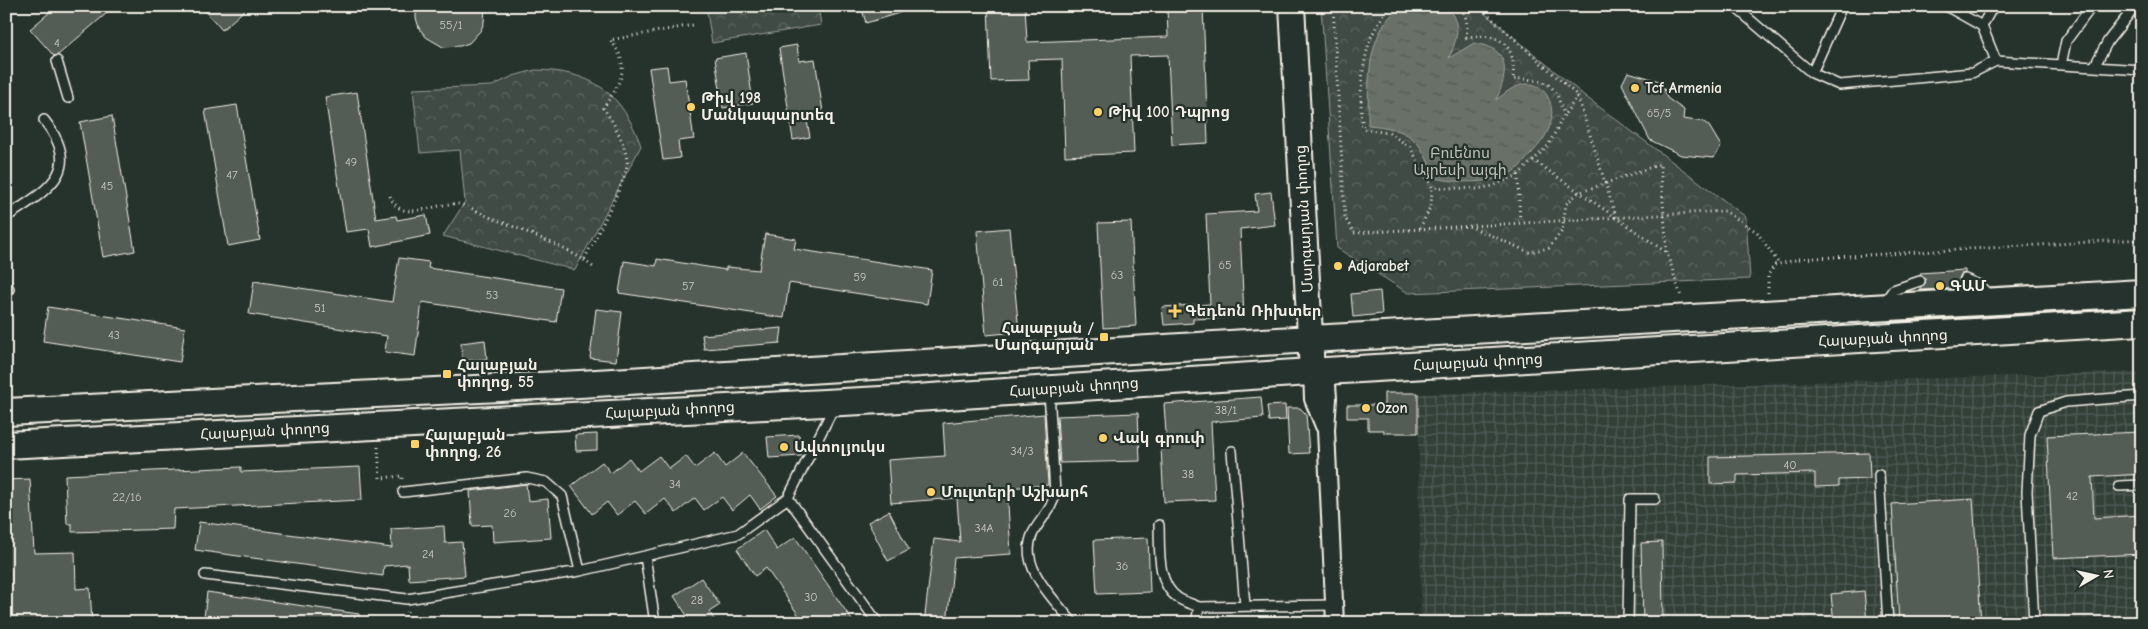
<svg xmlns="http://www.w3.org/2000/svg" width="2148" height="629" viewBox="0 0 2148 629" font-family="'Comic Neue','Noto Sans Armenian',sans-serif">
<defs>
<pattern id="industrial-grid" width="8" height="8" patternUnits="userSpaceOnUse" patternTransform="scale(1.25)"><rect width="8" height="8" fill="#333f39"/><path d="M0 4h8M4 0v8" fill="none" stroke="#515b56"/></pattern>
<pattern id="forest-crowns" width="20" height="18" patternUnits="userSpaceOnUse" patternTransform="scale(1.25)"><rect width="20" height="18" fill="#414b45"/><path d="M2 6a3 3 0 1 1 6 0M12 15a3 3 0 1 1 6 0" fill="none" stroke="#5d6560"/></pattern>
<pattern id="water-ripples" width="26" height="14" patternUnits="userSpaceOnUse" patternTransform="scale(1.25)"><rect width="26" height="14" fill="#676f68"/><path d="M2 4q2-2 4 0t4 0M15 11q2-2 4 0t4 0" fill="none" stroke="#565a55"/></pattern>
</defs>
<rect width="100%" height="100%" fill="#26332d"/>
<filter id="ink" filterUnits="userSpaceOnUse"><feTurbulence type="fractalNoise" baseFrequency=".02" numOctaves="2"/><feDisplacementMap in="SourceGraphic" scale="10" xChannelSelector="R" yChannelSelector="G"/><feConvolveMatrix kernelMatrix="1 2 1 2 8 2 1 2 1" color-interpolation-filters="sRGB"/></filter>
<g filter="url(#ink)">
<path fill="url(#industrial-grid)" d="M2142,372v251h-721l-3,-229z"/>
<path fill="url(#forest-crowns)" stroke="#9a9e96" d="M706,6h112l3,19 -109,18z
M1321,6h155l110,91 160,120 4,62 -342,14 -71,-45z
M535,70c57,1 87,22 106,76l-66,124 -132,-34 22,-34 -5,-52 -40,3 -7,-64 79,-3 21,-10z"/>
<path fill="url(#water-ripples)" stroke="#9fa39b" d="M1402,6h44c17,19 11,32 3,52l25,-15c38,5 34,31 22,57 7,-5 13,-11 22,-14 25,-10 39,18 32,39 -3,11 -11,20 -19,29 -4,4 -8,10 -13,14 -22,18 -59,15 -85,10 -10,-39 -25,-50 -65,-53 1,-41 -4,-92 34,-119z"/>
<path fill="#525c55" stroke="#f4f1e8" d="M57,6h58l-57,49 -4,1 -24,-27z
M201,6h48l-27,24z
M416,6h69l-1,16 -3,8 -12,13 -9,3 -17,1 -17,-10 -7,-9 -3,-10z
M861,6h48v4l-43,13z
M988,6h37l2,36 141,-5 -1,-31h36l5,137 -36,2 -4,-90 -38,1 4,97 -69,3 -3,-97 -34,1 1,20 -38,1z
M797,45l2,16 16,-2 9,60 -17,2 3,16 -17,3 -14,-92z
M746,53l7,50 -30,5 -8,-50z
M667,66l2,15 16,-2 9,60 -16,2 2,17 -17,2 -14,-92z
M1628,72l31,9 5,7 3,10 17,12 -1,9 21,3 5,4 12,20 -7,12 -33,-3 -31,-15 -28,-56z
M357,92l19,127 20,-3 1,4 29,-5 4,20 -58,12 -3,-18 -23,3 -21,-135z
M237,105l23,135 -32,6 -23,-136z
M112,116l23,135 -32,6 -23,-135z
M1271,192l4,33 -35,4 4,88 -51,2v4l-29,2 -2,-18 48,-3 -4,-90 51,-3 -2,-17z
M1131,222l5,104 -33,2 -5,-105z
M1009,228l10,104 -33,3 -9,-104z
M765,234l31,5 -2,10 138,21 -5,34 -138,-21 -5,35 -165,-25 5,-32 32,5 1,-7 69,11v-3l33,3z
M399,258l30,4 -1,6 133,20 -5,34 -134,-20 -7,54 -30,-4 2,-16 -138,-22 5,-33 138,21z
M1965,270v3l-4,1 -2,5 7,9 -45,2v-3l5,-5 -6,-9z
M1380,291l2,23 -29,3 -2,-23z
M48,307l137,21 -5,34 -137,-21z
M596,309l26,3 -6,49 -26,-3z
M782,328l-2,15 -76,6 -2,-14z
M485,340l2,19 -24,2 -2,-18z
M1384,393h34v40h-34v-3h-16v-12h-21v-13h37z
M1261,397l2,21 -52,4 4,78 -51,2 -3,-54h6l-3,-44z
M1285,405l1,15 -17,1 -2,-15z
M1287,408h13l6,6 3,39 -20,1z
M1138,413l2,48 -80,2 -3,-47z
M1044,414l4,71 -41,3 4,66 -57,4 -7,65h-23l10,-84 26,3 -3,-44 -66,5 -3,-43 57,-4 -2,-33z
M2142,432v42l-50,3 2,41 48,-3v39l-89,4 -6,-122z
M597,434v16l-21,1 -1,-16z
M799,435l2,21 -32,2 -2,-21z
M715,453l10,14 18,-14 34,43 -17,13 -10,-14 -18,15 -10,-13 -18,13 -9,-12 -19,15 -11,-14 -19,15 -11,-13 -18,14 -10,-13 -15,12 -21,-28 31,-24 9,11 18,-15 10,13 20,-15 10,13 17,-13 9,12z
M1869,453l1,26 -31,1v6l-24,1v-14l-78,2v8l-27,1v-27z
M241,467v5l119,-5 2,33 -188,9 -1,20 -101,3v-8h-5l-2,-49z
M30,479l4,74 41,-1 1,37 14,-1 2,35h-86v-143z
M526,484l2,17 20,-2 3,39 -58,4 -1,-17 -20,1 -2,-35z
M1973,499l8,124h-82l-7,-119z
M889,511l20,39 -21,11 -20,-39z
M199,522l193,26 -1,-19 53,-3 1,17 17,-1 3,34 -56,4 -1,-16 -24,2 -1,10 -188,-26z
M764,530l13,20 18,-13 59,86h-50l-38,-55 -11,8 -18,-27z
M1148,538l2,54 -53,2 -3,-54z
M1662,542l1,81h-20l-2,-80z
M701,578l19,27 -11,7 8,11h-25l-18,-27z
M1864,591l3,32h-33l-3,-29z
M207,592l152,22 -1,9h-123l-31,-5z"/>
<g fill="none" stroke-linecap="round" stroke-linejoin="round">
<g stroke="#f4f1e8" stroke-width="12">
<path id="lane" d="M1734,6l78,67 27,12 133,-12 24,-12 146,9
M1946,6l36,20
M1993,6l-11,20 14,35
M57,61l11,37
M2061,65l5,-24 26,-35
M2094,67l14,-26 25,-32
M1812,73l30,-67
M6,217c43,-28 78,-46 38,-97
M1965,279l14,6 11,11
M6,283l3,6
M1884,303l9,-13 27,-9
M1049,391l6,102c-2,16 -15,26 -22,40 -16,33 21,66 40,90
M834,407l-46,91 90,125
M1232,451l13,155
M1879,475l9,148
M2119,486l23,-1
M403,492l124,-14 19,4 16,14 18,75
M1159,525c1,23 -3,58 19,73 6,4 14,6 21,9
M645,556l93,-22 50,-36
M205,575l202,24 173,-28 65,-15 10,67
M1196,623l3,-16 136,-2
M1628,623l2,-124h25
M2034,623l-7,-131 3,-57 9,-24 27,-9 76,-6"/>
</g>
<g stroke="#f4f1e8" stroke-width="20">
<path id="street" d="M1326,371l2,27 -2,32 9,193
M1312,372l1,27 11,27"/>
</g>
<g stroke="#f4f1e8" stroke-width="28">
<path id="secondary" d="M1292,6l20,366"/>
</g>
<g stroke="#f4f1e8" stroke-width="30">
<path id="primary" d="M6,412l574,-28 731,-45 831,-46
M6,445l895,-46 425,-28 816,-49"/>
</g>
<path stroke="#f4f1e8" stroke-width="3" stroke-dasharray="1 4" stroke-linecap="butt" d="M1333,6l12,212 9,15 371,-22 32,21 22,32
M1389,6c-6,11 -15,23 -19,34 -9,29 -11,59 -7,89l26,4 21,14 22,40 44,2 17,-3 25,-11 30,-29 16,-31c-7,-19 -8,-33 -31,-35 -7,-1 -13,-2 -20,0 3,-37 -12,-47 -47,-43 2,-12 1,-21 -6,-31
M1478,6l100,90 -14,19
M1578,97l38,120
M1533,160l134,93
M1518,175l2,47
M390,196c11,30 47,5 68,8 9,1 20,8 29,12 32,13 67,26 97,44 9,-19 45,-82 43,-99 -2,-18 -13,-39 -24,-53 18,-25 29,-42 7,-68l83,-15
M1469,226l60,26 20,-4 13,-17 4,-27 12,-11 82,-29 7,89 14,44
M1420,228l11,-22 1,-19
M584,260l9,7
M1768,293v-18l7,-10 24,-6 343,-20
M378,447l2,31 22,-2v3
M407,611v12"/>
<use href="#lane" stroke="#26332d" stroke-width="9"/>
<use href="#street" stroke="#26332d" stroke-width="16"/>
<use href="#secondary" stroke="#26332d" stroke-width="24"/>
<use href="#primary" stroke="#26332d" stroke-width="26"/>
</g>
</g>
<g fill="#ffd166" stroke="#26332d" stroke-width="2">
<circle cx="1635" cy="88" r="5"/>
<circle cx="691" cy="107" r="5"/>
<circle cx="1098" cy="112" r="5"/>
<circle cx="1338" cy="266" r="5"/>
<circle cx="1940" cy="286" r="5"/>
<path d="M1172.5 303.5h5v5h5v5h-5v5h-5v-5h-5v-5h5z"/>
<rect x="1099" y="332" width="10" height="10" rx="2.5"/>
<rect x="442" y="369" width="10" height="10" rx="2.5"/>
<circle cx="1366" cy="408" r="5"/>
<circle cx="1103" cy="438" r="5"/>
<rect x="410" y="439" width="10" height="10" rx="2.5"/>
<circle cx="784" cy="447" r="5"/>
<circle cx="931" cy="492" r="5"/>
</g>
<g text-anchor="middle" stroke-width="4.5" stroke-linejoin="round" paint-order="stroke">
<g font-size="12" fill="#ccccc3">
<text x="451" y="29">55/1</text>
<text x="57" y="47">4</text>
<text x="1659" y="117">65/5</text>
<text x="351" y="166">49</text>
<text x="232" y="179">47</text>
<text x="107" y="190">45</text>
<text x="1225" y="269">65</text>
<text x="1117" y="279">63</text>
<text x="860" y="281">59</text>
<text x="998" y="286">61</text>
<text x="688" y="290">57</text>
<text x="492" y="299">53</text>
<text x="320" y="312">51</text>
<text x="114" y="339">43</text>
<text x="1226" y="414">38/1</text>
<text x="1022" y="455">34/3</text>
<text x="1790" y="469">40</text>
<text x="1188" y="478">38</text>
<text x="675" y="488">34</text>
<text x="2072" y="500">42</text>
<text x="127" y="501">22/16</text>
<text x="510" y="517">26</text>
<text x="984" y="532">34A</text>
<text x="428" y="558">24</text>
<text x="1122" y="570">36</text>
<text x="811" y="601">30</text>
<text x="697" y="604">28</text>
</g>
<g font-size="15" font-weight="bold" fill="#f4f1e8" stroke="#26332d" text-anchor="start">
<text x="1645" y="93">Tcf Armenia</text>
<text x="701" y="103">Թիվ 198<tspan x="701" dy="17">Մանկապարտեզ</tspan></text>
<text x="1108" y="117">Թիվ 100 Դպրոց</text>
<text x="1348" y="271">Adjarabet</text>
<text x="1950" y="291">ԳԱՄ</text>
<text x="1185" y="316">Գեդեոն Ռիխտեր</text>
<text x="1094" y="333" text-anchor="end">Հալաբյան /<tspan x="1094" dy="17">Մարգարյան</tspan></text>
<text x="457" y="370">Հալաբյան<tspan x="457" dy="17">փողոց, 55</tspan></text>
<text x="1376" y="413">Ozon</text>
<text x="425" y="440">Հալաբյան<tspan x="425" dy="17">փողոց, 26</tspan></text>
<text x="1113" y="443">Վակ գրուփ</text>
<text x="794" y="452">Ավտոլյուկս</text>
<text x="941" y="497">Մուլտերի Աշխարհ</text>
</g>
<g font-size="15" fill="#bebfb7" stroke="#26332d">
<text x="1460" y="158">Բուենոս<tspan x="1460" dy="17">Այրեսի այգի</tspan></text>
</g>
<g font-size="15" fill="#f4f1e8" stroke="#26332d">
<text transform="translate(1304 219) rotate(-93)" y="5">Մարգարյան փողոց</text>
<text transform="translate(1883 338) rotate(-3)" y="5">Հալաբյան փողոց</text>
<text transform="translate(1478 362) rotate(-3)" y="5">Հալաբյան փողոց</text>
<text transform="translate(1074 387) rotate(-4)" y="5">Հալաբյան փողոց</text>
<text transform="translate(670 410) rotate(-3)" y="5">Հալաբյան փողոց</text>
<text transform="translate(265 431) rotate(-3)" y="5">Հալաբյան փողոց</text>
</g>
</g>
<rect width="2148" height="629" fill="none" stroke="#26332d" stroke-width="25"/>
<rect x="12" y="12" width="2123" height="604" fill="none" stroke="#f4f1e8" stroke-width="2" filter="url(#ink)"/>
<g transform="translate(2096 576) rotate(81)" stroke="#26332d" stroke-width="4" paint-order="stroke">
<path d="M0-4L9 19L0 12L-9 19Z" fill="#f4f1e8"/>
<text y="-8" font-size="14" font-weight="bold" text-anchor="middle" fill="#f4f1e8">N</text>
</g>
</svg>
